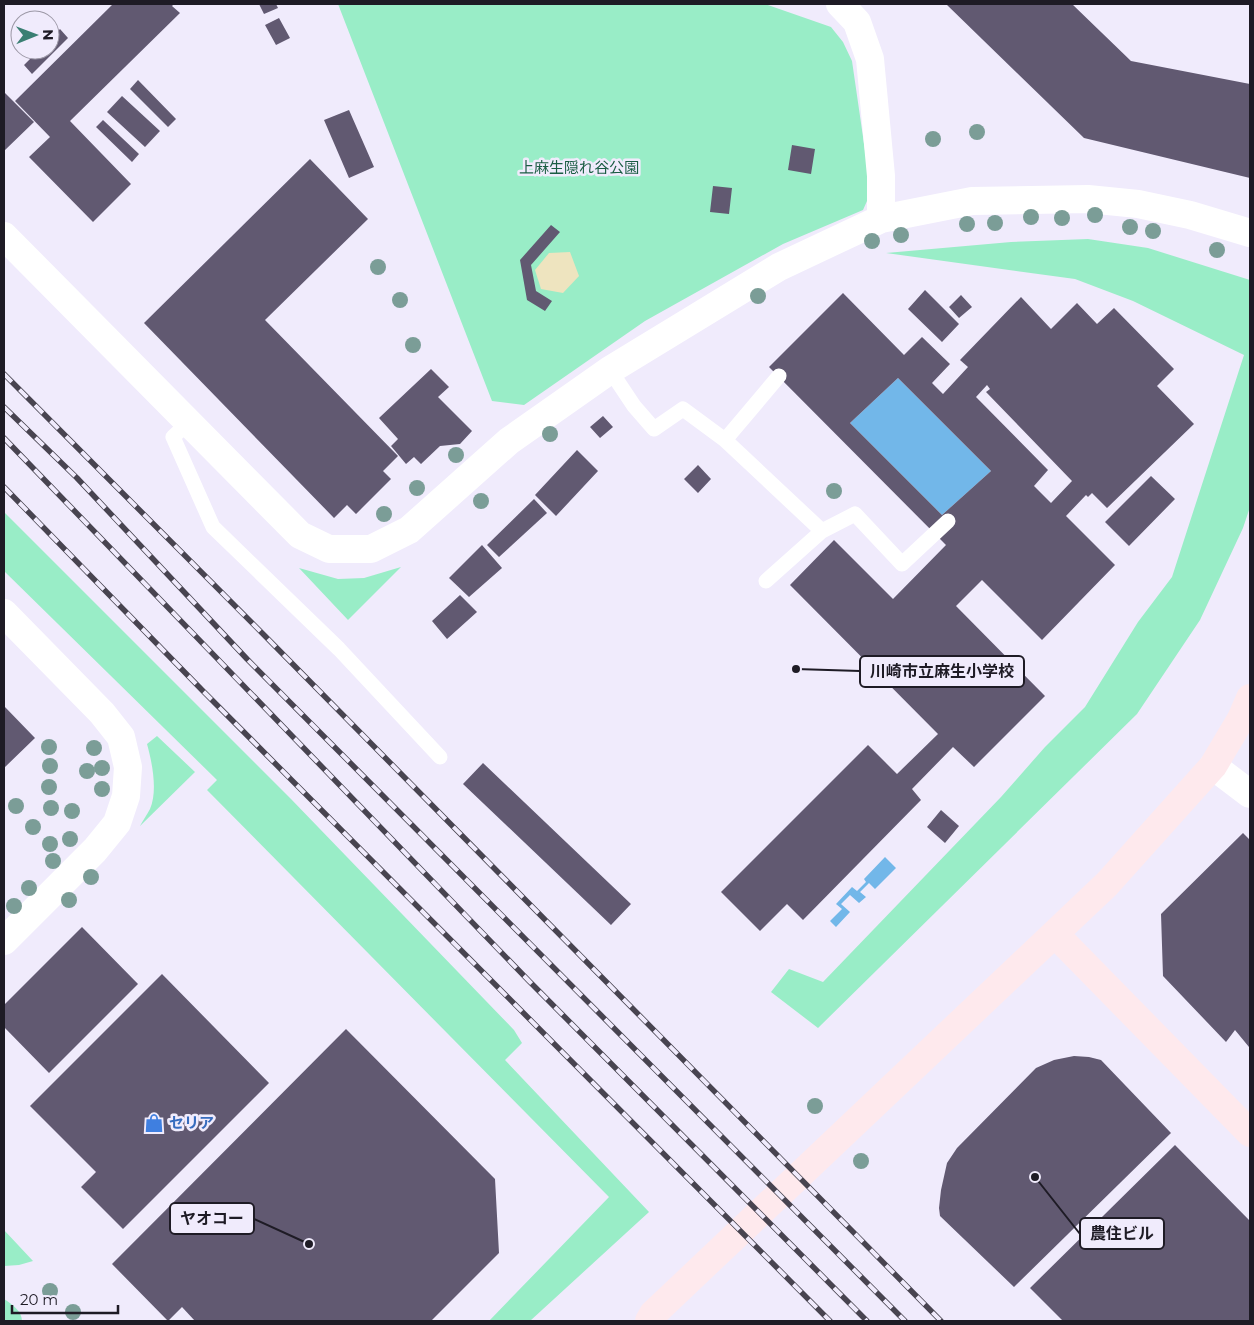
<svg xmlns="http://www.w3.org/2000/svg" width="1254" height="1325" viewBox="0 0 1254 1325" font-family="Montserrat,'Noto Sans JP',sans-serif">
<rect width="100%" height="100%" fill="#f0ebfc"/>
<path fill="#99edc7" d="M338,4h427l66,23 12,15 9,19 19,131 -8,18 -80,34 -138,77 -121,84 -32,-4z
M1088,239l60,9 102,32v227l-7,21 -43,92 -63,94 -319,314 -47,-36 18,-23 34,13 178,-185 44,-50 40,-40 53,-85 34,-45 72,-222 -111,-54 -58,-22 -189,-26 125,-11z
M4,512l287,287 223,231 8,13 -17,17 144,152 -119,109h-41l120,-124 -402,-407 10,-10 -213,-209z
M401,567l-53,53 -49,-52 39,11 26,-1z
M157,736l38,36 -55,54c3,-6 7,-11 10,-17 8,-18 2,-47 -3,-65z
M4,1230l29,31 -14,4 -15,1z
M4,1299c8,5 18,12 18,22h-18z"/>
<path fill="#eee4bf" d="M570,252l9,24 -16,17 -22,-4 -6,-19 14,-17z"/>
<path fill="#72b7e9" d="M898,378l93,93 -49,44 -92,-92z
M885,857l11,11 -21,21 -6,-6 -9,9 6,5 -7,6 -9,-8 -9,9 9,8 -14,15 -6,-6 12,-12 -6,-5 16,-17 5,4 9,-9 -2,-3z"/>
<path fill="#615971" fill-rule="evenodd" d="M113,4h61l-2,2 8,7 -110,108 61,63 -38,38 -64,-65 21,-20 -35,-36z
M259,4h17l2,4 -14,6z
M946,4h126l59,57 119,23v94l-166,-40z
M279,18l11,20 -14,7 -11,-20z
M60,29l8,9 -36,36 -8,-9 15,-15h11v-11z
M138,80l38,39 -8,8 -38,-38z
M4,92l30,30 -30,29z
M122,96l38,35 -15,16 -38,-35z
M349,110l25,57 -25,11 -25,-58z
M103,120l36,34 -7,8 -36,-35z
M792,145l23,4 -4,25 -23,-4z
M310,159l58,60 -103,101 133,136 -15,15 8,8 -35,35 -9,-9 -13,13 -190,-195z
M713,186l19,2 -3,26 -19,-2z
M551,225l9,7 -29,33 5,26 16,10 -7,10 -18,-11 -7,-40z
M925,290l34,34 -17,18 -34,-33z
M843,293l61,62 18,-18 28,27 -18,19 11,11 25,-27 -8,-7 61,-63 30,32 26,-26 20,21 17,-16 60,61 -17,17 37,38 -87,84 -15,-15 -4,4 -2,-2 -20,21 49,49 -73,75 -60,-60 -26,26 89,90 -71,71 -21,-20 -41,42 9,11 -118,120 -16,-16 -27,27 -39,-39 147,-147 29,29 41,-40 -148,-149 44,-45 59,59 53,-54 -177,-178zM898,378l93,93 -49,44 -92,-92zM987,385l3,4 -4,3 86,89 -21,22 -17,-17 14,-16 -72,-73z
M961,295l11,12 -13,11 -10,-11z
M431,369l18,18 -11,10 34,34 -12,13 -20,2 -19,18 -7,-7 -8,7 -15,-18 7,-7 -19,-21z
M603,416l10,11 -13,11 -10,-11z
M577,450l21,21 -42,45 -21,-21z
M698,465l13,14 -13,14 -14,-14z
M1151,476l24,23 -46,47 -24,-24z
M534,499l13,14 -48,44 -12,-12z
M482,545l20,23 -33,29 -20,-19z
M460,595l17,17 -30,27 -15,-18z
M4,706l31,32 -31,30z
M483,763l148,141 -20,21 -148,-141z
M941,810l18,16 -14,17 -18,-16z
M1243,833l7,7v205l-1,2 -14,-17 -9,12 -63,-66 -2,-62z
M82,927l56,57 -89,89 -45,-46v-22z
M162,974l107,109 -146,146 -42,-42 15,-15 -66,-66z
M346,1029l149,150 4,74 -68,68h-236l-13,-14 -14,14 -56,-57z
M1074,1056l15,1 12,3 70,73 -157,154 -74,-71 -1,-8 2,-18 6,-27 10,-15 79,-80 18,-8z
M1175,1145l75,76v100h-187l-33,-33z"/>
<g fill="none" stroke-linecap="round" stroke-linejoin="round">
<path stroke="#fff" stroke-width="15" d="M610,370l24,36 20,23 29,-20 42,31 97,91 33,-17 47,50 46,-43
M189,422l-16,15 40,90 126,122 101,108
M725,440l54,-64
M766,581l56,-50"/>
<path stroke="#fff" stroke-width="28" d="M840,4l17,18 13,37 11,117v43
M4,236l296,299 29,14h42l38,-19 100,-89 101,-71 169,-103 102,-48 91,-18 116,-2 50,5 52,11 60,18
M4,613l98,100 19,24 7,30 -2,29 -9,27 -22,27 -91,91
M1213,766l37,28"/>
<path stroke="#fee9ed" stroke-width="28" d="M1055,934l195,199
M649,1321l4,-7 454,-430 106,-118 28,-47 9,-21"/>
<g stroke="#484450" stroke-width="5.5">
<path id="rail" d="M4,374l263,264 674,683
M4,407l73,71 170,181 658,662
M4,438l525,543 338,340
M4,487l198,203 628,631"/>
</g>
<use href="#rail" stroke="#f0ebfc" stroke-width="4" stroke-dasharray="11" stroke-linecap="butt"/>
</g>
<g fill="#7b9d97">
<circle cx="977" cy="132" r="8"/>
<circle cx="933" cy="139" r="8"/>
<circle cx="1095" cy="215" r="8"/>
<circle cx="1031" cy="217" r="8"/>
<circle cx="1062" cy="218" r="8"/>
<circle cx="995" cy="223" r="8"/>
<circle cx="967" cy="224" r="8"/>
<circle cx="1130" cy="227" r="8"/>
<circle cx="1153" cy="231" r="8"/>
<circle cx="901" cy="235" r="8"/>
<circle cx="872" cy="241" r="8"/>
<circle cx="1217" cy="250" r="8"/>
<circle cx="378" cy="267" r="8"/>
<circle cx="758" cy="296" r="8"/>
<circle cx="400" cy="300" r="8"/>
<circle cx="413" cy="345" r="8"/>
<circle cx="550" cy="434" r="8"/>
<circle cx="456" cy="455" r="8"/>
<circle cx="417" cy="488" r="8"/>
<circle cx="834" cy="491" r="8"/>
<circle cx="481" cy="501" r="8"/>
<circle cx="384" cy="514" r="8"/>
<circle cx="49" cy="747" r="8"/>
<circle cx="94" cy="748" r="8"/>
<circle cx="50" cy="766" r="8"/>
<circle cx="102" cy="768" r="8"/>
<circle cx="87" cy="771" r="8"/>
<circle cx="49" cy="787" r="8"/>
<circle cx="102" cy="789" r="8"/>
<circle cx="16" cy="806" r="8"/>
<circle cx="51" cy="808" r="8"/>
<circle cx="72" cy="811" r="8"/>
<circle cx="33" cy="827" r="8"/>
<circle cx="70" cy="839" r="8"/>
<circle cx="50" cy="844" r="8"/>
<circle cx="53" cy="861" r="8"/>
<circle cx="91" cy="877" r="8"/>
<circle cx="29" cy="888" r="8"/>
<circle cx="69" cy="900" r="8"/>
<circle cx="14" cy="906" r="8"/>
<circle cx="815" cy="1106" r="8"/>
<circle cx="861" cy="1161" r="8"/>
<circle cx="50" cy="1291" r="8"/>
<circle cx="73" cy="1312" r="8"/>
</g>
<defs>
<g id="shop-bare" transform="scale(1.5)"><path d="M-5-2.5h2.3a2.7 3.5 0 0 1 5.4 0H5L5.5 6h-11ZM-1.5-2.5h3a1.5 2.3 0 0 0-3 0Z" fill="#3f7fe0" stroke="#f0ebfc" stroke-width="2.5" paint-order="stroke"/></g>
</defs>
<g fill-rule="evenodd">
<use href="#shop-bare" x="154" y="1123"/>
</g>
<g text-anchor="middle" stroke-width="5" stroke-linejoin="round" paint-order="stroke">
<g font-size="15" fill="#1b5d44" stroke="#f0ebfc">
<text x="579" y="173">上麻生隠れ谷公園</text>
</g>
<g font-size="15" font-weight="bold" fill="#366cbe" stroke="#f0ebfc" text-anchor="start">
<text x="169" y="1128">セリア</text>
</g>
</g>
<path fill="none" stroke="#1e1b25" stroke-width="2" d="M796 669L860 671M309 1244L254 1219M1035 1177L1080 1234"/>
<g fill="#1e1b25" stroke="#f0ebfc" stroke-width="2">
<circle cx="796" cy="669" r="5"/>
<circle cx="309" cy="1244" r="5"/>
<circle cx="1035" cy="1177" r="5"/>
</g>
<g fill="#f0ebfc" stroke="#1e1b25" stroke-width="2">
<rect x="860" y="656" width="164" height="31" rx="5"/>
<rect x="170" y="1203" width="84" height="31" rx="5"/>
<rect x="1080" y="1218" width="84" height="31" rx="5"/>
</g>
<g font-size="16" text-anchor="middle" font-weight="bold" fill="#1e1b25">
<text x="942" y="677">川崎市立麻生小学校</text>
<text x="212" y="1224">ヤオコー</text>
<text x="1122" y="1239">農住ビル</text>
</g>
<rect width="1254" height="1325" fill="none" stroke="#1e1b25" stroke-width="10"/>
<g transform="translate(35 35) rotate(89)"><circle r="24" fill="#f0ebfc" stroke="#9c98a6"/>
<path d="M0-4L9 19L0 12L-9 19Z" fill="#3a7f73"/>
<text y="-8" font-size="14" font-weight="bold" text-anchor="middle" fill="#1e1b25">N</text>
</g>
<path d="M12 1305v8h106v-8" fill="none" stroke="#1e1b25" stroke-width="2.5"/>
<text x="20" y="1305" font-size="15" fill="#1e1b25" stroke="#f0ebfc" stroke-width="4" paint-order="stroke">20 m</text>
</svg>
